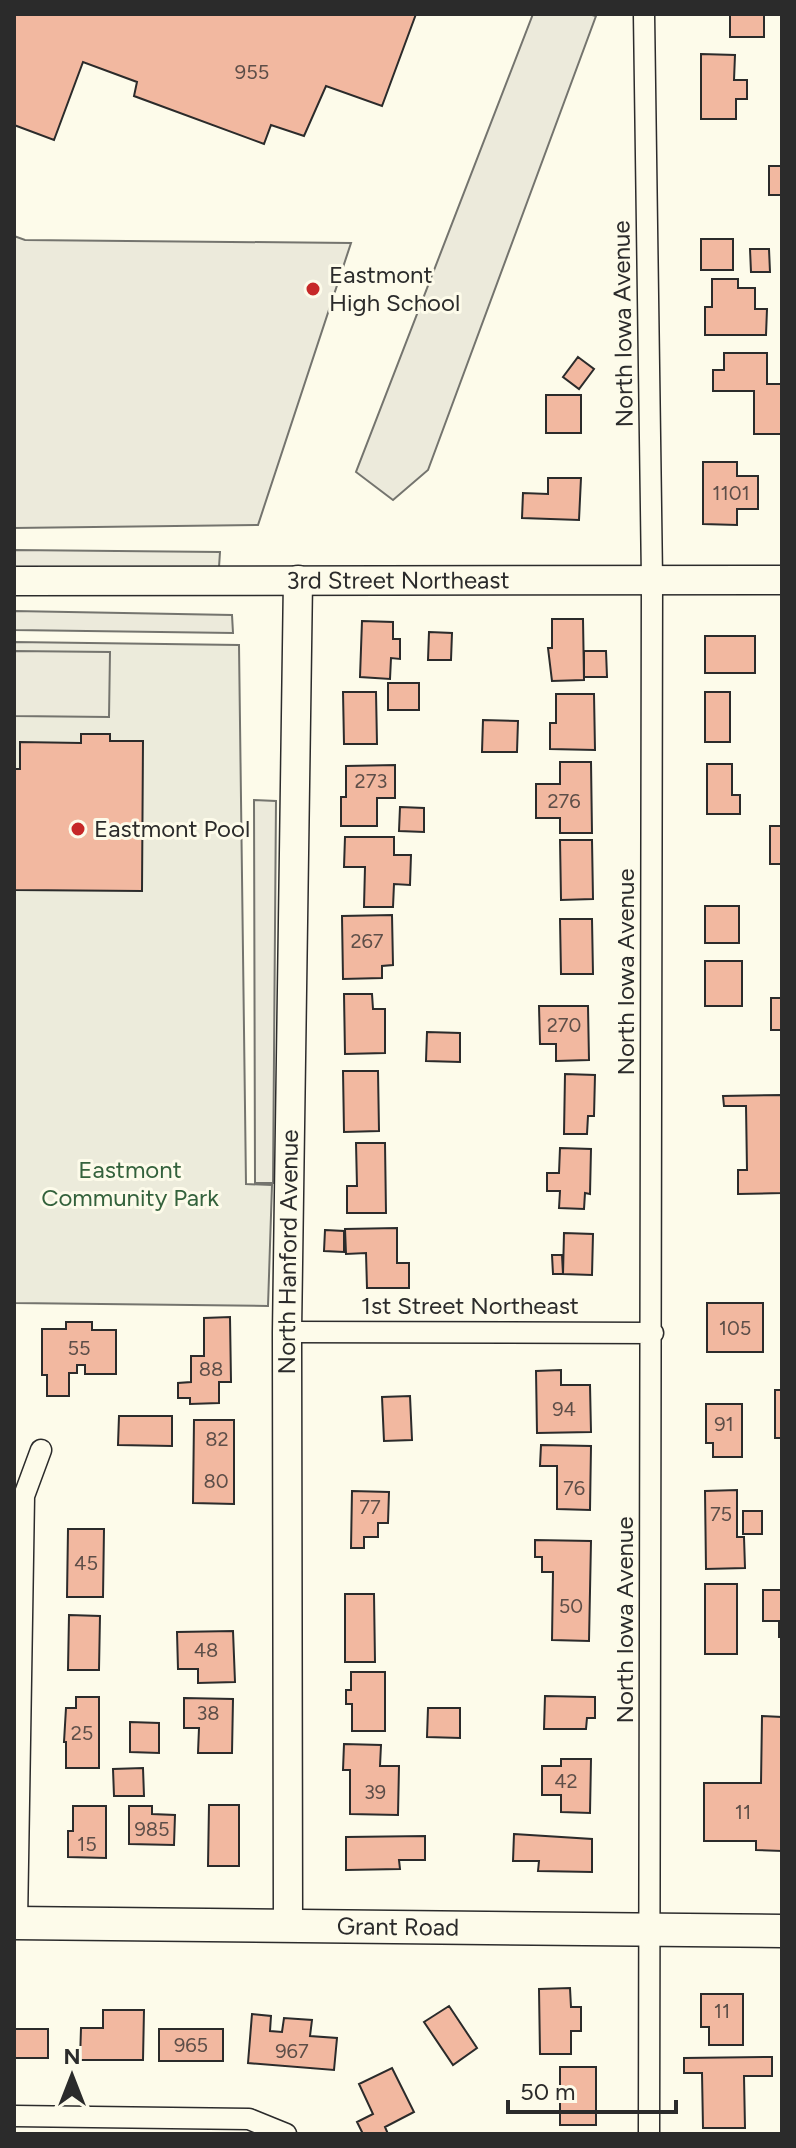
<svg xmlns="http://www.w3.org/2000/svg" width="796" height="2148" viewBox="0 0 796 2148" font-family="Figtree,sans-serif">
<rect width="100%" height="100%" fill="#fdfbea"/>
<path fill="#ecebdb" stroke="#74746e" stroke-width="2" d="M14,642l225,3 7,539 26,1 -4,121 -254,-3z"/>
<path fill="#eceadb" stroke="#74746e" stroke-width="2" d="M533,14h55l8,2 -168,454 -35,30 -37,-28z
M14,236l11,4 326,3 -93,282 -244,3z
M14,550l206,2 -1,15 -205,1z
M14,611l218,4 1,18 -219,-3z
M14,651l96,1 -1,65 -95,-1z
M254,800l22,1 -3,382h-18z"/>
<path fill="#f2b8a0" stroke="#2b2b2b" stroke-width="2" d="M14,14h402l-34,92 -56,-20 -22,50 -33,-11 -7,19 -130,-48 3,-14 -54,-20 -29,78 -40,-15z
M730,14h34v23h-34z
M701,54l34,1 -1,25h13v19h-11v20h-35z
M769,166h13v29h-13z
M701,239h32v31h-32z
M750,249h19l1,23h-19z
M712,279h26v9h17v21h12l-1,26h-61v-28h7z
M724,353h43v31h15v50h-28v-43h-41v-21h11z
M578,357l16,12 -15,20 -16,-12z
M546,395h35v38h-35z
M703,462h34v14h21v33h-21v16l-34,-1z
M548,478h33l-2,42 -57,-2 1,-25 25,1z
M552,619h31l1,61 -32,1 -4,-33h4z
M362,621l31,1v17h7v20l-9,-1 -1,21 -30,-2z
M429,632l23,1 -1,27h-23z
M705,636h50v37h-50z
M584,651h22l1,26h-23z
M388,683h31v27h-31z
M343,692h33l1,52h-33z
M705,692h25v50h-25z
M556,694h38l1,56 -45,-1v-26h6z
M483,720l35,1 -1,31h-35z
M81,734h29v7h33l-1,150 -128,-1v-121h6v-27l61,1z
M560,762h31l1,71h-32v-15h-24v-34h24z
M707,764h25v31h8v19h-33z
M395,765v33h-18v28h-36v-29h5v-31z
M400,807l24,1v24l-25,-1z
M770,826h12v38h-12z
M345,837h49v18h17l-1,30 -16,-1 -1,23h-29l1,-40h-21z
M560,840h32l1,59 -32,1z
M705,906h34v37h-34z
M392,915l1,50 -11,1v12l-39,1 -1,-63z
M560,919h32l1,55h-32z
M705,961h37v45h-37z
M344,994h28l1,15h12v44l-40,1z
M771,998h11v32h-11z
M539,1006h49l1,54 -33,1v-17h-16z
M427,1032l33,1v29l-34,-1z
M343,1071h35l1,60 -35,1z
M565,1074l30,1 -1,41h-6l-1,18h-23z
M782,1095v98l-44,1v-24h9l-1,-64h-22l-1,-10z
M356,1143h29l1,70h-39v-27h10z
M560,1148l31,1 -1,45 -5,-1 -1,16 -25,-1 1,-17h-13v-18h12z
M397,1228v35h12v25h-42l-1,-35 -20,1 -1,-25z
M325,1230l19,1v21l-20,-1z
M564,1233l29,1 -1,41 -29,-1z
M552,1255h10l1,19h-10z
M707,1303h56v49h-56z
M230,1317l1,65h-12v21l-29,1v-6h-12v-15l13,-1v-26h13v-38z
M66,1322h26v8h24v44h-31v-9h-8v8h-8v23h-22v-21h-5v-46h24z
M561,1370v15h29l1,47 -54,1 -1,-62z
M775,1390h7v48h-7z
M410,1396l2,44 -28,1 -2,-44z
M706,1404h36v53h-29v-14h-7z
M119,1416h53v30l-54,-1z
M194,1420h40v84l-41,-1z
M541,1445l50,1 -1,64 -33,-1v-43h-17z
M737,1490v47h7l1,31 -39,1 -1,-78z
M352,1491l37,1 -1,31h-10v14h-14v11h-13z
M743,1511h19v23h-19z
M68,1529h36l-1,68h-36z
M535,1540l56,1 -2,100 -37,-1 1,-68h-11v-15h-7z
M705,1584h32v70h-32z
M763,1590h19v47h-3v-16h-16z
M345,1594h29l1,68h-30z
M69,1615l31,1 -1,54h-31z
M233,1631l2,51 -37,1v-14h-20l-1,-37z
M351,1672h34v59h-33v-27h-6v-14h5z
M545,1696l50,1v21h-8l-1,11h-42z
M76,1697h23v71h-33v-26h-2l2,-34h10z
M184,1698l49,1 -1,54h-34l1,-25h-15z
M428,1708h32v30l-33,-1z
M762,1716l20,1v134l-26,-1v-9h-52v-58h57z
M130,1722l29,1v30l-29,-1z
M344,1744l37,1 -1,21h19l-1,49 -48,-1v-44h-7z
M561,1759h30l-1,54 -29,-1v-17h-19v-29h19z
M143,1768l1,28h-30l-1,-27z
M209,1805h30v61h-31z
M73,1806h33v52l-38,-1v-26h5z
M129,1806h23v8l23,1 -1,30 -45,-1z
M514,1834l78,5v33l-54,-1 1,-10h-26z
M425,1836v24h-26l1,9 -54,1v-33z
M570,1988l1,19h10v24h-10v23h-31l-1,-65z
M701,1994h42v51h-34v-18h-8z
M449,2006l28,42 -24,17 -29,-43z
M103,2010h41l-1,50h-63l1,-32h22z
M252,2014l19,2 -1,15 12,1 2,-14 28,2 -2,16 27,2 -3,32 -86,-7z
M14,2029h34v29h-34z
M159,2029h64v32h-64z
M772,2057v19h-28l1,52h-42l-1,-55h-18v-15z
M560,2067h36v58h-36z
M392,2068l22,44 -29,15 3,7h-25l-6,-12 16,-8 -14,-30z"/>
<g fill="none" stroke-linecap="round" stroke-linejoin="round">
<g stroke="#2b2b2b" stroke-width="23">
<path id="street" d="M644,14l8,565 -3,1555
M287,1332l366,1
M17,1923l7,-427 17,-46
M14,2116l235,3 37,15"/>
</g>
<g stroke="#2b2b2b" stroke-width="31">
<g id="secondary">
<path id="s1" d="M14,581l768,-1"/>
<path id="s2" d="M288,1926l-1,-594 11,-752"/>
</g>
</g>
<g stroke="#2b2b2b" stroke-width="35">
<g id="primary">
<path id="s3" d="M14,1923l768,8"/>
</g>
</g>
<use href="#street" stroke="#fdfbea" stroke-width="20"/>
<use href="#secondary" stroke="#fdfbea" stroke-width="28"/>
<use href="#primary" stroke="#fdfbea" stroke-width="32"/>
</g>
<g fill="#c62828" stroke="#fdfbea" stroke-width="3">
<circle cx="313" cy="289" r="8"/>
<circle cx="78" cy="829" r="8"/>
</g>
<g text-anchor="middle" stroke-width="6" stroke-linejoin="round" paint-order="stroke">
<g font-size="20" fill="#5d4e48">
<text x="252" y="79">955</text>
<text x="731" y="500">1101</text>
<text x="371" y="788">273</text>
<text x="564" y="808">276</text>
<text x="367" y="948">267</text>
<text x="564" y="1032">270</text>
<text x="735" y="1335">105</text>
<text x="79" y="1355">55</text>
<text x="211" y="1376">88</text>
<text x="564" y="1416">94</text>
<text x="724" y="1431">91</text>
<text x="217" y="1446">82</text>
<text x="216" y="1488">80</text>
<text x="574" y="1495">76</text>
<text x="370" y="1514">77</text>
<text x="721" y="1521">75</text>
<text x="86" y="1570">45</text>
<text x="571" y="1613">50</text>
<text x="206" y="1657">48</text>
<text x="208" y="1720">38</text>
<text x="82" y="1740">25</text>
<text x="566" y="1788">42</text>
<text x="375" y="1799">39</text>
<text x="743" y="1819">11</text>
<text x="152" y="1836">985</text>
<text x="87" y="1851">15</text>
<text x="722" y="2018">11</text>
<text x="191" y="2052">965</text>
<text x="292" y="2058">967</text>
</g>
<g font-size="24" fill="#2b2b2b" stroke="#fdfbea" text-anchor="start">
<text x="329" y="283">Eastmont<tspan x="329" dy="28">High School</tspan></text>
<text x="94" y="837">Eastmont Pool</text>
</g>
<g font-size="24" fill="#2b2b2b" stroke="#fdfbea">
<text transform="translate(623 324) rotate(-91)" y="8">North Iowa Avenue</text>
<text dy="8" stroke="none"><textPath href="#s1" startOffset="384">3rd Street Northeast</textPath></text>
<text transform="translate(626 972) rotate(-90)" y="8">North Iowa Avenue</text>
<text dy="8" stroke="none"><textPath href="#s2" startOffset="674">North Hanford Avenue</textPath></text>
<text x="470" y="1314">1st Street Northeast</text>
<text transform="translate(625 1620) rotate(-90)" y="8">North Iowa Avenue</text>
<text dy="8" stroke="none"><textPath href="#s3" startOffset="384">Grant Road</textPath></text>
</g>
<g font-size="24" fill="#34623c" stroke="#fdfbea">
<text x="130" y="1178">Eastmont<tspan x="130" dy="28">Community Park</tspan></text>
</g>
</g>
<rect width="796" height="2148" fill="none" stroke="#2b2b2b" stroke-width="32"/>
<g transform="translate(72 2076)" stroke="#fdfbea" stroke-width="6" paint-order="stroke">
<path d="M0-6L14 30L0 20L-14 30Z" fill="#2b2b2b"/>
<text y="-12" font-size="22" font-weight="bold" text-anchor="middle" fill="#2b2b2b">N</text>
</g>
<path d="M508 2100v12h168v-12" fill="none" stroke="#2b2b2b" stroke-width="4"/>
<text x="520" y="2100" font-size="24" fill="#2b2b2b" stroke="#fdfbea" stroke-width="6" paint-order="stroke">50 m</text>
</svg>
